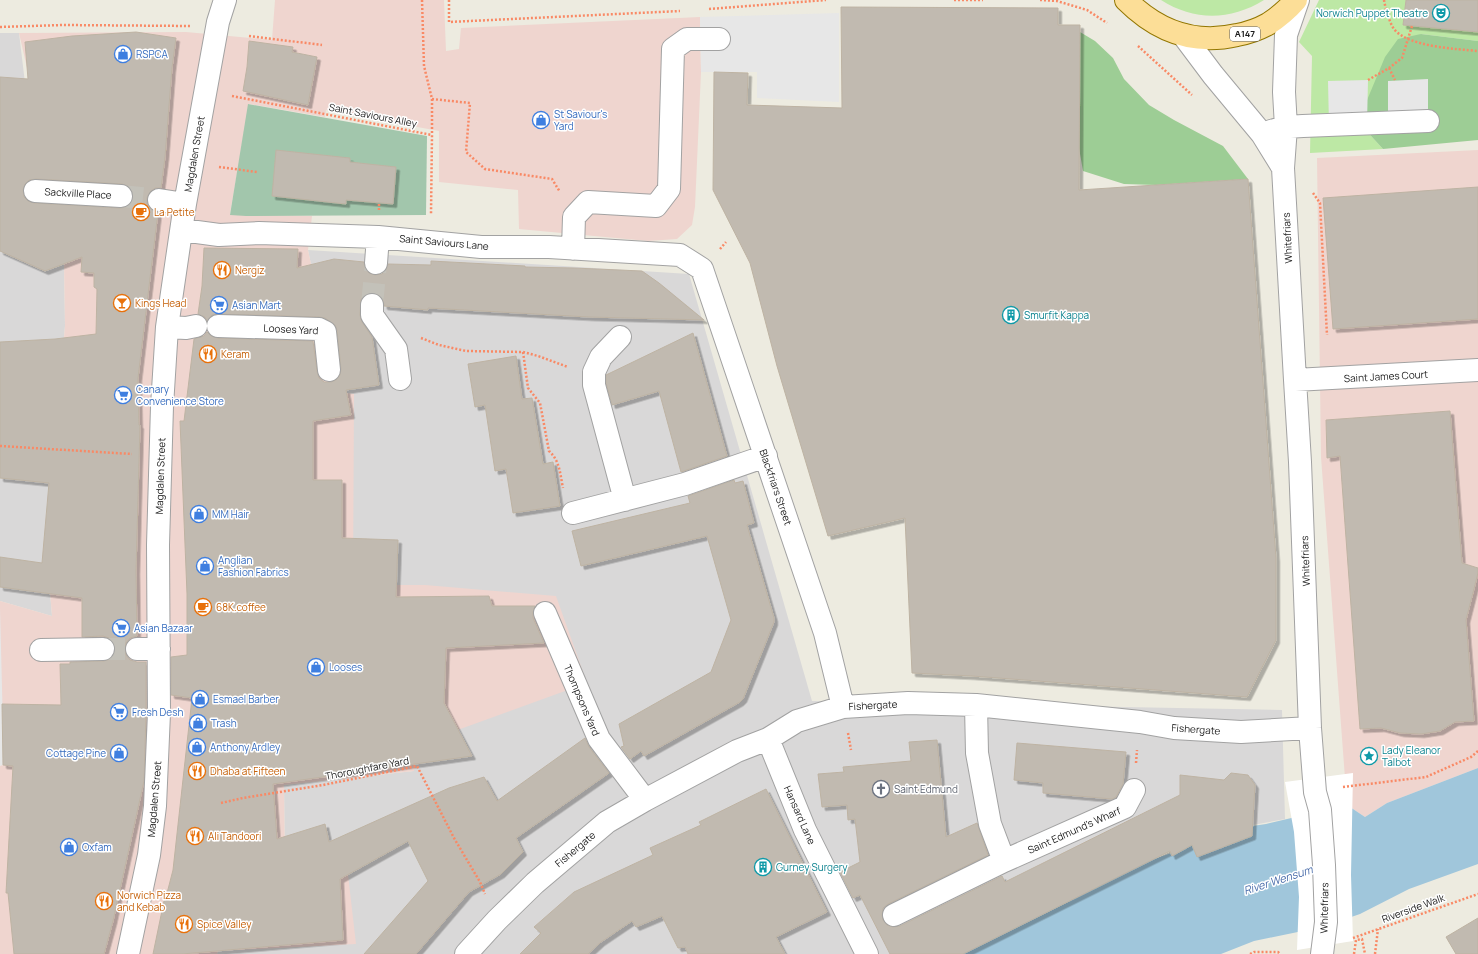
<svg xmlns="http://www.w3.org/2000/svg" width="1478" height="954" viewBox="0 0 1478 954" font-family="Manrope,sans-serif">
<defs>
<filter id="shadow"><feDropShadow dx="3.5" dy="3.5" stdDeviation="0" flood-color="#0004"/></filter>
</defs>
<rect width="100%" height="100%" fill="#edebe0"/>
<path fill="#d9d8d8" d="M0,33h19l18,150 75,21 -48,57 1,65 -19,218 6,72 -52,-15z
M308,250l381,24 123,427 470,9 3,109 -60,11 -164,59 -98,65h-746l1,-3 67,-80 -1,-86 130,-14 -61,-186v-191l-15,-2z"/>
<path fill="#efd5cf" d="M275,0h169l2,51 13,-2 2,-21 239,-11 1,55 -6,135 -3,18 -15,14 -29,2 -129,-12 -1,-39 -79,-8v-51l-113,-21 -1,7 -76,-13 -19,110 82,2 -4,34 30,142 16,2 -1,191h72l131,11 31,87 -168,61 -5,27 -130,14 1,86 62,-5 9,78 -138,7 -1,3h-217v-353l52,15 -6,-72 19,-218 -1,-65 47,-57 -74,-21 -5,-93 -13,-57 167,-1 86,8z
M1478,150v618l-91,35 -22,14 -18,-12 -26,-348 -4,-299z"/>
<path fill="#bde8a5" d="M1161,0h103c-34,21 -70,21 -103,0z
M1319,0h87l-2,25 74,7v9l-57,-7 -60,91 22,24 -73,4 2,-97 -13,-14z"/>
<path fill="#9dcd95" d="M1080,32l15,9 18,17 11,21 25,26 25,15 49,26 25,33 -92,6 -32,-1 -41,-13 -4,-23z
M1421,34l57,7v99l-95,9 -22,-24 4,-20 20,-48 13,-18z"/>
<path fill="#a2c6ac" d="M248,104l179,32 -1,79 -180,1 -16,-1z"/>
<path fill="#e7e7e7" d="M839,13v89l-82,-4v-26h-56l-1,-55z
M1428,79v42l-40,2v-42z
M1368,80l-1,44 -38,1 -1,-44z
M0,608l3,120v37l-3,1z"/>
<path fill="#a0c6db" d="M1478,768v96l-69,25 -49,25 -38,13 -68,14 -33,13h-267l157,-80 66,-23 48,-21 41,-6 81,-19 18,12 22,-14z"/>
<path fill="#fff" d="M1353,773l-2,102 2,66 -56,9 2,-53 -5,-65 -9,-50z"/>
<path fill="#c1bab0" stroke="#beb3a3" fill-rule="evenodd" filter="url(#shadow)" d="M1406,0h72v32l-75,-7z
M841,7l217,1v17h22l-1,165 169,-11 28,379v82l-29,57 -275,-21 -60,-3 -7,-155 -77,18 -51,-170 -27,-103 -37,-73 1,-118 34,1 -1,32 95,3z
M136,32l40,6 -4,30 -7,89 -4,31h-6l-5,4 -3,6v6l4,5 7,3 -20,166 1,47h1l-4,146 1,65 -7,2 -4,5 -1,6 1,6 4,5 7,2h9v51l-2,68 -31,140 -9,33h-90l-6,-61h-2l7,-127 -10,-1 -1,-61 59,1 -1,-41h10v-2l34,-1 6,-2 4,-4 1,-7 -2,-6 -4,-4 -6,-2 -21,1v-39l-82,-11v-30l42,6 7,-80 -49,-5v-136l55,-3 41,-5 1,-45 -3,-2v-14l-13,-1 1,-15 -37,14 -45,-20v-174l28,2 -3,-37 47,-6zM36,179l86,5 6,2 4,4 1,7 -2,6 -4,4 -7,1 -86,-5 -6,-2 -4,-4 -1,-7 2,-6 4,-4z
M249,41l44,6 -1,5 25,5 -9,48 -65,-14 4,-24z
M276,150l74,8v4l46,5 -3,37 -47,-4v4l-74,-8z
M1478,187v132l-145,10 -10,-131z
M204,248l94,1 -1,19 37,-9 30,3 1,6 4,5 6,2 7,-1 4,-4 2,-6 43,1v-4l94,5v1l49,1 68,3 17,12 45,37 -115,-3 -161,-9v2l-44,-4 -1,-8 -5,-4 -6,-1 -6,1 -5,5 -1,16 2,7 10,15 7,48 -33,5 5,25 -38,6v59h29v58l56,2 -2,57 93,-1 3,10h43l-2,6v6l11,25 -98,5 -2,55 28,53 -199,28 4,55 48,-15 4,18 120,-54 35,-11 13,24 88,-63 4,9 20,26 -93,65 7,14 -22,22 -32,18 -53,62h-52l64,-73 -20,-40 -68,38 3,61 -161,14h-29l11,-53h1l8,-31 19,-172 -21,-3v-38l16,-2v-61l-7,-173h4l10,-82 10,-3 3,-4 4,4 7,2 95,3 4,30 2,7 5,4h7l5,-2 4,-5 1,-6 -4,-39 -2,-5 -10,-7 -6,-1 -101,-3 -6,1 -5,6 -2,-4 -7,-3 4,-28z
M693,333l34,123 -46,16 -22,-81 -47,14 -6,-22v-8z
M516,356l6,43 10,-1 11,66 10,-2 7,44 -47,7 -7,-44 -11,2 -10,-66 -10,2 -7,-43z
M1450,411l12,152 16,5v5l-12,47 8,101 -19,1 -15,9 -19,3 -21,-1 -19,-5 -21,1 -20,-273 -13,2 -1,-38z
M734,480l1,3 8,-2 11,42 -7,2 27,93v4l-31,77 -3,3 -96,54 -3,-5 -11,8 -9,-12 3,-1 -5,-22 92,-52 20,-52 -24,-84 -126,30 -9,-35 118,-28 -2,-7z
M937,740l9,97 31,-14 11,32 -100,49 -5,4 -1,7 1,5 4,5 6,2 7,-1 102,-50 3,6 175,-87v-20l44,5 7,-7 17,2 7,10 -3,51 -55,21 -5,-12 -20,11 -2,-5 -207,103h-73l-30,-59 -7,3 -13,-26 20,-10 -5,-43 -7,1 -1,-15 -25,2 -4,-33 26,-2 -1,-5 68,-6 -2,-19z
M1017,743l109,9 -3,32 -7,13 -4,2 -69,-6v-10l-29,-3z
M766,789l61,123 -51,25 9,17h-97l-3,-7 -7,1 -16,-32 -26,11 -4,-6 -31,21 -13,12h-68l21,-21 -7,-6 40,-35 79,-37 -3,-7 51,-23 -2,-3z
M1478,918v36h-22l-10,-17z"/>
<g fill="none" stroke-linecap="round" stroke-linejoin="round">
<path stroke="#c3c1b9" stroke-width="22" stroke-dasharray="22 11" stroke-linecap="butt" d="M121,196l38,4
M372,305l4,-42
M103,649h34"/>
<g stroke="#a2a2a2" stroke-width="24">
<path id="minor" d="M1298,0l-12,35 -2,57 2,35 -3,41 12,212 5,82 10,266 5,64 5,18 4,55 2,57 -4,32
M1183,35l30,40 49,59 21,34
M1271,131l15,-4 17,-1 125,-5
M35,191l86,5
M159,200l26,4
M182,230l37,5 40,-2 119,4 103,10h68l131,8 22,14 123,364 18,74
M573,249l1,-32 14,-15 68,4 13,-17 4,-140 14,-10h32
M376,263l2,-26
M372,305v10l24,34 4,30
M218,326l101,3 6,3 4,38
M167,327l19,1 10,-2
M620,337l-19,20 -7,15v13l31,115
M1295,380l183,-10
M573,513l112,-29 81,-28
M545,613l54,126 46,61
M137,649h22
M41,650l62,-1
M768,739l37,91 62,124
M1004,861l121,-54 9,-17
M894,915l110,-54 -14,-37 -13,-71 -1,-48
M128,954l21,-99 6,-49 4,-93 -1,-168 4,-139 5,-79 18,-123 33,-182 7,-22
M466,954l31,-34 38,-37 72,-61 38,-22 92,-49 31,-12 29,-18 46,-14 65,-4 68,2 164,17 34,6 67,4 69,-4"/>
</g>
<g stroke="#927600" stroke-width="24">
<path id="major" d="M1126,0c31,31 68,45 111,35 11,-2 22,-6 31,-11 11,-7 20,-15 28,-24"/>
</g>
<path stroke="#f98965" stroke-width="2.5" stroke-dasharray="2 2" stroke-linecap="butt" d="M422,0l2,66 8,33v36
M449,0v22l231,-11
M954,0h29
M1040,0l17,1 30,9 20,13
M1384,0c1,7 6,24 10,29 14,18 63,20 84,22
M709,9l117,-9
M0,27l63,-2 127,1
M249,36l73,9
M1138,46l54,49
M1389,68l6,12
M1368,80l21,-12 13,-10 10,-32
M232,96l200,39 -1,79
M432,99l38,4 -4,49 19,17 67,10 8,13
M219,167l38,5
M1313,193l7,10 7,132
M379,210v-7
M720,249l6,-7
M421,338l18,7 27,6 57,1 15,4 30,11
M523,352l5,36 12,15 9,48c11,10 11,23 14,37
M0,446l132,8
M848,733l3,17
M1136,763l1,-13
M1343,787l83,-10 45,-20 7,-6
M221,803l22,-5 80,-13 94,-19 37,72 26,44 5,12
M1353,938l125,-44
M1250,954l4,-2h24l2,2
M1354,954l2,-14 6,-1 3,15
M1375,954l3,-25"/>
<use href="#minor" stroke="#fff" stroke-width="22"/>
<use href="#major" stroke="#fcde97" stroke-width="22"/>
</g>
<defs>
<g id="theatre-ring" transform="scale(0.9)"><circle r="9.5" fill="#fff" stroke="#0f9aa8" stroke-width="1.5"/><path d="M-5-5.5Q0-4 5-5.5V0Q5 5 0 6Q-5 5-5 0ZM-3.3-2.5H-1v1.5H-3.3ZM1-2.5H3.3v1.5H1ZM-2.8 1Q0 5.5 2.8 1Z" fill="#0f9aa8"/></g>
<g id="shop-ring" transform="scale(0.9)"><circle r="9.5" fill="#fff" stroke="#3f7fe0" stroke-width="1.5"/><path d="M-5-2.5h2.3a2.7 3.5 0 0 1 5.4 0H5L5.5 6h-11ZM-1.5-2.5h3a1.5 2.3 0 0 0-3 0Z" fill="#3f7fe0"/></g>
<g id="cafe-ring" transform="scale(0.9)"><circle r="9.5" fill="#fff" stroke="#e8710a" stroke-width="1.5"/><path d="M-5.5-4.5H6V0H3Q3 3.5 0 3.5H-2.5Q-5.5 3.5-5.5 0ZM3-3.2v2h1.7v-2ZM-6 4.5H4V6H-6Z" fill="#e8710a"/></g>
<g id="restaurant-ring" transform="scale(0.9)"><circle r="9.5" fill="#fff" stroke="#e8710a" stroke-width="1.5"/><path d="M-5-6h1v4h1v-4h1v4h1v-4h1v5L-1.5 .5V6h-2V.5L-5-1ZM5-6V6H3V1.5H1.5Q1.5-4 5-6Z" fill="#e8710a"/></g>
<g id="bar-ring" transform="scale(0.9)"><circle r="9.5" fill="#fff" stroke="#e8710a" stroke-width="1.5"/><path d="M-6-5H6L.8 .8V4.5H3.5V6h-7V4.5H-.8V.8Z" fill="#e8710a"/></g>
<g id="supermarket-ring" transform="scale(0.9)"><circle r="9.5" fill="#fff" stroke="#3f7fe0" stroke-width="1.5"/><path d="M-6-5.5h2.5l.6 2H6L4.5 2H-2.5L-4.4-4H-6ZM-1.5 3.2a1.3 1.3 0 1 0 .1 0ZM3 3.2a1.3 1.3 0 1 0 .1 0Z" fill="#3f7fe0"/></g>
<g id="building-ring" transform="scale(0.9)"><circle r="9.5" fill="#fff" stroke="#0f9aa8" stroke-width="1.5"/><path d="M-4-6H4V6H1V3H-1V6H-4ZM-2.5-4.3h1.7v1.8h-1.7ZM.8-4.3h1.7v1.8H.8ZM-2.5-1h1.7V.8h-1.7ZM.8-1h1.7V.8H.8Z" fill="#0f9aa8"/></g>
<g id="sight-ring" transform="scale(0.9)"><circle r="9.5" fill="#fff" stroke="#0f9aa8" stroke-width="1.5"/><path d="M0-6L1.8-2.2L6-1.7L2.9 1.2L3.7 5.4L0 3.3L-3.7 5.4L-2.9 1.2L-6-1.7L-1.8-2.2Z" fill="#0f9aa8"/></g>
<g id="church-ring" transform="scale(0.9)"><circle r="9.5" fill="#fff" stroke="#6b7280" stroke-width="1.5"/><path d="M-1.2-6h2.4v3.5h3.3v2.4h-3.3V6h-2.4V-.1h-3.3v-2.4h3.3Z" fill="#6b7280"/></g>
</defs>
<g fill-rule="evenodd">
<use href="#theatre-ring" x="1441" y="13"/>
<use href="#shop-ring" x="123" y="54"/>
<use href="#shop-ring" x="541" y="120"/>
<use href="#cafe-ring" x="141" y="212"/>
<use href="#restaurant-ring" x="222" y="270"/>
<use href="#bar-ring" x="122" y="303"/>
<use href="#supermarket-ring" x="219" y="305"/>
<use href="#building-ring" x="1011" y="315"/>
<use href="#restaurant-ring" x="208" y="354"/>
<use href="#supermarket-ring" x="123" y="395"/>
<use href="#shop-ring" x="199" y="514"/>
<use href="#shop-ring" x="205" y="566"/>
<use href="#cafe-ring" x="203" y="607"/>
<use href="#supermarket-ring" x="121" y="628"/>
<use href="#shop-ring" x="316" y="667"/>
<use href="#shop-ring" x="200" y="699"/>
<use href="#supermarket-ring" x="119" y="712"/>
<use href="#shop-ring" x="198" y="723"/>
<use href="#shop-ring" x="197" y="747"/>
<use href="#shop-ring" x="119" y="753"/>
<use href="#sight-ring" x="1369" y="756"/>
<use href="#restaurant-ring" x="197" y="771"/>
<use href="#church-ring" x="881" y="789"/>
<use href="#restaurant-ring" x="195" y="836"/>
<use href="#shop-ring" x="69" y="847"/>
<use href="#building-ring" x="763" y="867"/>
<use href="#restaurant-ring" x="104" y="901"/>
<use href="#restaurant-ring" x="184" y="924"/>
</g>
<g text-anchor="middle" stroke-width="3" stroke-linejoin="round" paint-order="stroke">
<rect fill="#fff" stroke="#5f5f5f" stroke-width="1" x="1230" y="27" width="30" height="14" rx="3"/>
<g font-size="9" font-weight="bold" fill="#1b1b1b">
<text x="1245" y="37">A147</text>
</g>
<g font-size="10" fill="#0d838f" stroke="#fff" text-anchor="start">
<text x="1428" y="17" text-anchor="end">Norwich Puppet Theatre</text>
<text x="1024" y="319">Smurfit Kappa</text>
<text x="1382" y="754">Lady Eleanor<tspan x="1382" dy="12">Talbot</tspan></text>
<text x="776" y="871">Gurney Surgery</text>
</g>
<g font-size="10" fill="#366cbe" stroke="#fff" text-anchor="start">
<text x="136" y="58">RSPCA</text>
<text x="554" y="118">St Saviour's<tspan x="554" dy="12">Yard</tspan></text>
<text x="232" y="309">Asian Mart</text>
<text x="136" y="393">Canary<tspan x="136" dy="12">Convenience Store</tspan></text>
<text x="212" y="518">MM Hair</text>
<text x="218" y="564">Anglian<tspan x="218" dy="12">Fashion Fabrics</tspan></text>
<text x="134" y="632">Asian Bazaar</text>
<text x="329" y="671">Looses</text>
<text x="213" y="703">Esmael Barber</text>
<text x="132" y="716">Fresh Desh</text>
<text x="211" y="727">Trash</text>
<text x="210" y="751">Anthony Ardley</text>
<text x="106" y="757" text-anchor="end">Cottage Pine</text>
<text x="82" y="851">Oxfam</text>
</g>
<g font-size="10" fill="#1b1b1b" stroke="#fff">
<text transform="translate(373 115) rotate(11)" y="4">Saint Saviours Alley</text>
<text transform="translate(194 154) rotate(-80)" y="4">Magdalen Street</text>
<text transform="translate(78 193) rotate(3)" y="4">Sackville Place</text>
<text transform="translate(1287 238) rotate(-93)" y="4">Whitefriars</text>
<text transform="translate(444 242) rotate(5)" y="4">Saint Saviours Lane</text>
<text transform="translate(291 329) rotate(3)" y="4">Looses Yard</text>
<text transform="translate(1386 376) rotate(-3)" y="4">Saint James Court</text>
<text transform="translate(160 476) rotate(-88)" y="4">Magdalen Street</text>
<text transform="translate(776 487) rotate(71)" y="4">Blackfriars Street</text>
<text transform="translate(1305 561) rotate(-92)" y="4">Whitefriars</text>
<text transform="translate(582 700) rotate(67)" y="4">Thompsons Yard</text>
<text transform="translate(873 705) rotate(-3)" y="4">Fishergate</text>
<text transform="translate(1196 729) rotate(4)" y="4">Fishergate</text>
<text transform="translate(367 768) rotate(-11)" y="4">Thoroughfare Yard</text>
<text transform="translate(154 799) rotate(-85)" y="4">Magdalen Street</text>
<text transform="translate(800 815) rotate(66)" y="4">Hansard Lane</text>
<text transform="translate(1074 830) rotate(-24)" y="4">Saint Edmund's Wharf</text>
<text transform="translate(575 849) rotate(-40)" y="4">Fishergate</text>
<text transform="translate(1324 908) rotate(-89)" y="4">Whitefriars</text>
<text transform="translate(1413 908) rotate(-20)" y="4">Riverside Walk</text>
</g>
<g font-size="10" fill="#c56008" stroke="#fff" text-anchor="start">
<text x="154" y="216">La Petite</text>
<text x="235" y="274">Nergiz</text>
<text x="135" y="307">Kings Head</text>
<text x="221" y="358">Keram</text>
<text x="216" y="611">68K.coffee</text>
<text x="210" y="775">Dhaba at Fifteen</text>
<text x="208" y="840">Ali Tandoori</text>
<text x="117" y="899">Norwich Pizza<tspan x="117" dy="12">and Kebab</tspan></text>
<text x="197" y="928">Spice Valley</text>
</g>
<g font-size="10" fill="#5b616d" stroke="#fff" text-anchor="start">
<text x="894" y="793">Saint Edmund</text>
</g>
<g font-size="11" font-style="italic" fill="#496caa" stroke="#fff">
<text transform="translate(1278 880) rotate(-18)" y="4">River Wensum</text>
</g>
</g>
</svg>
